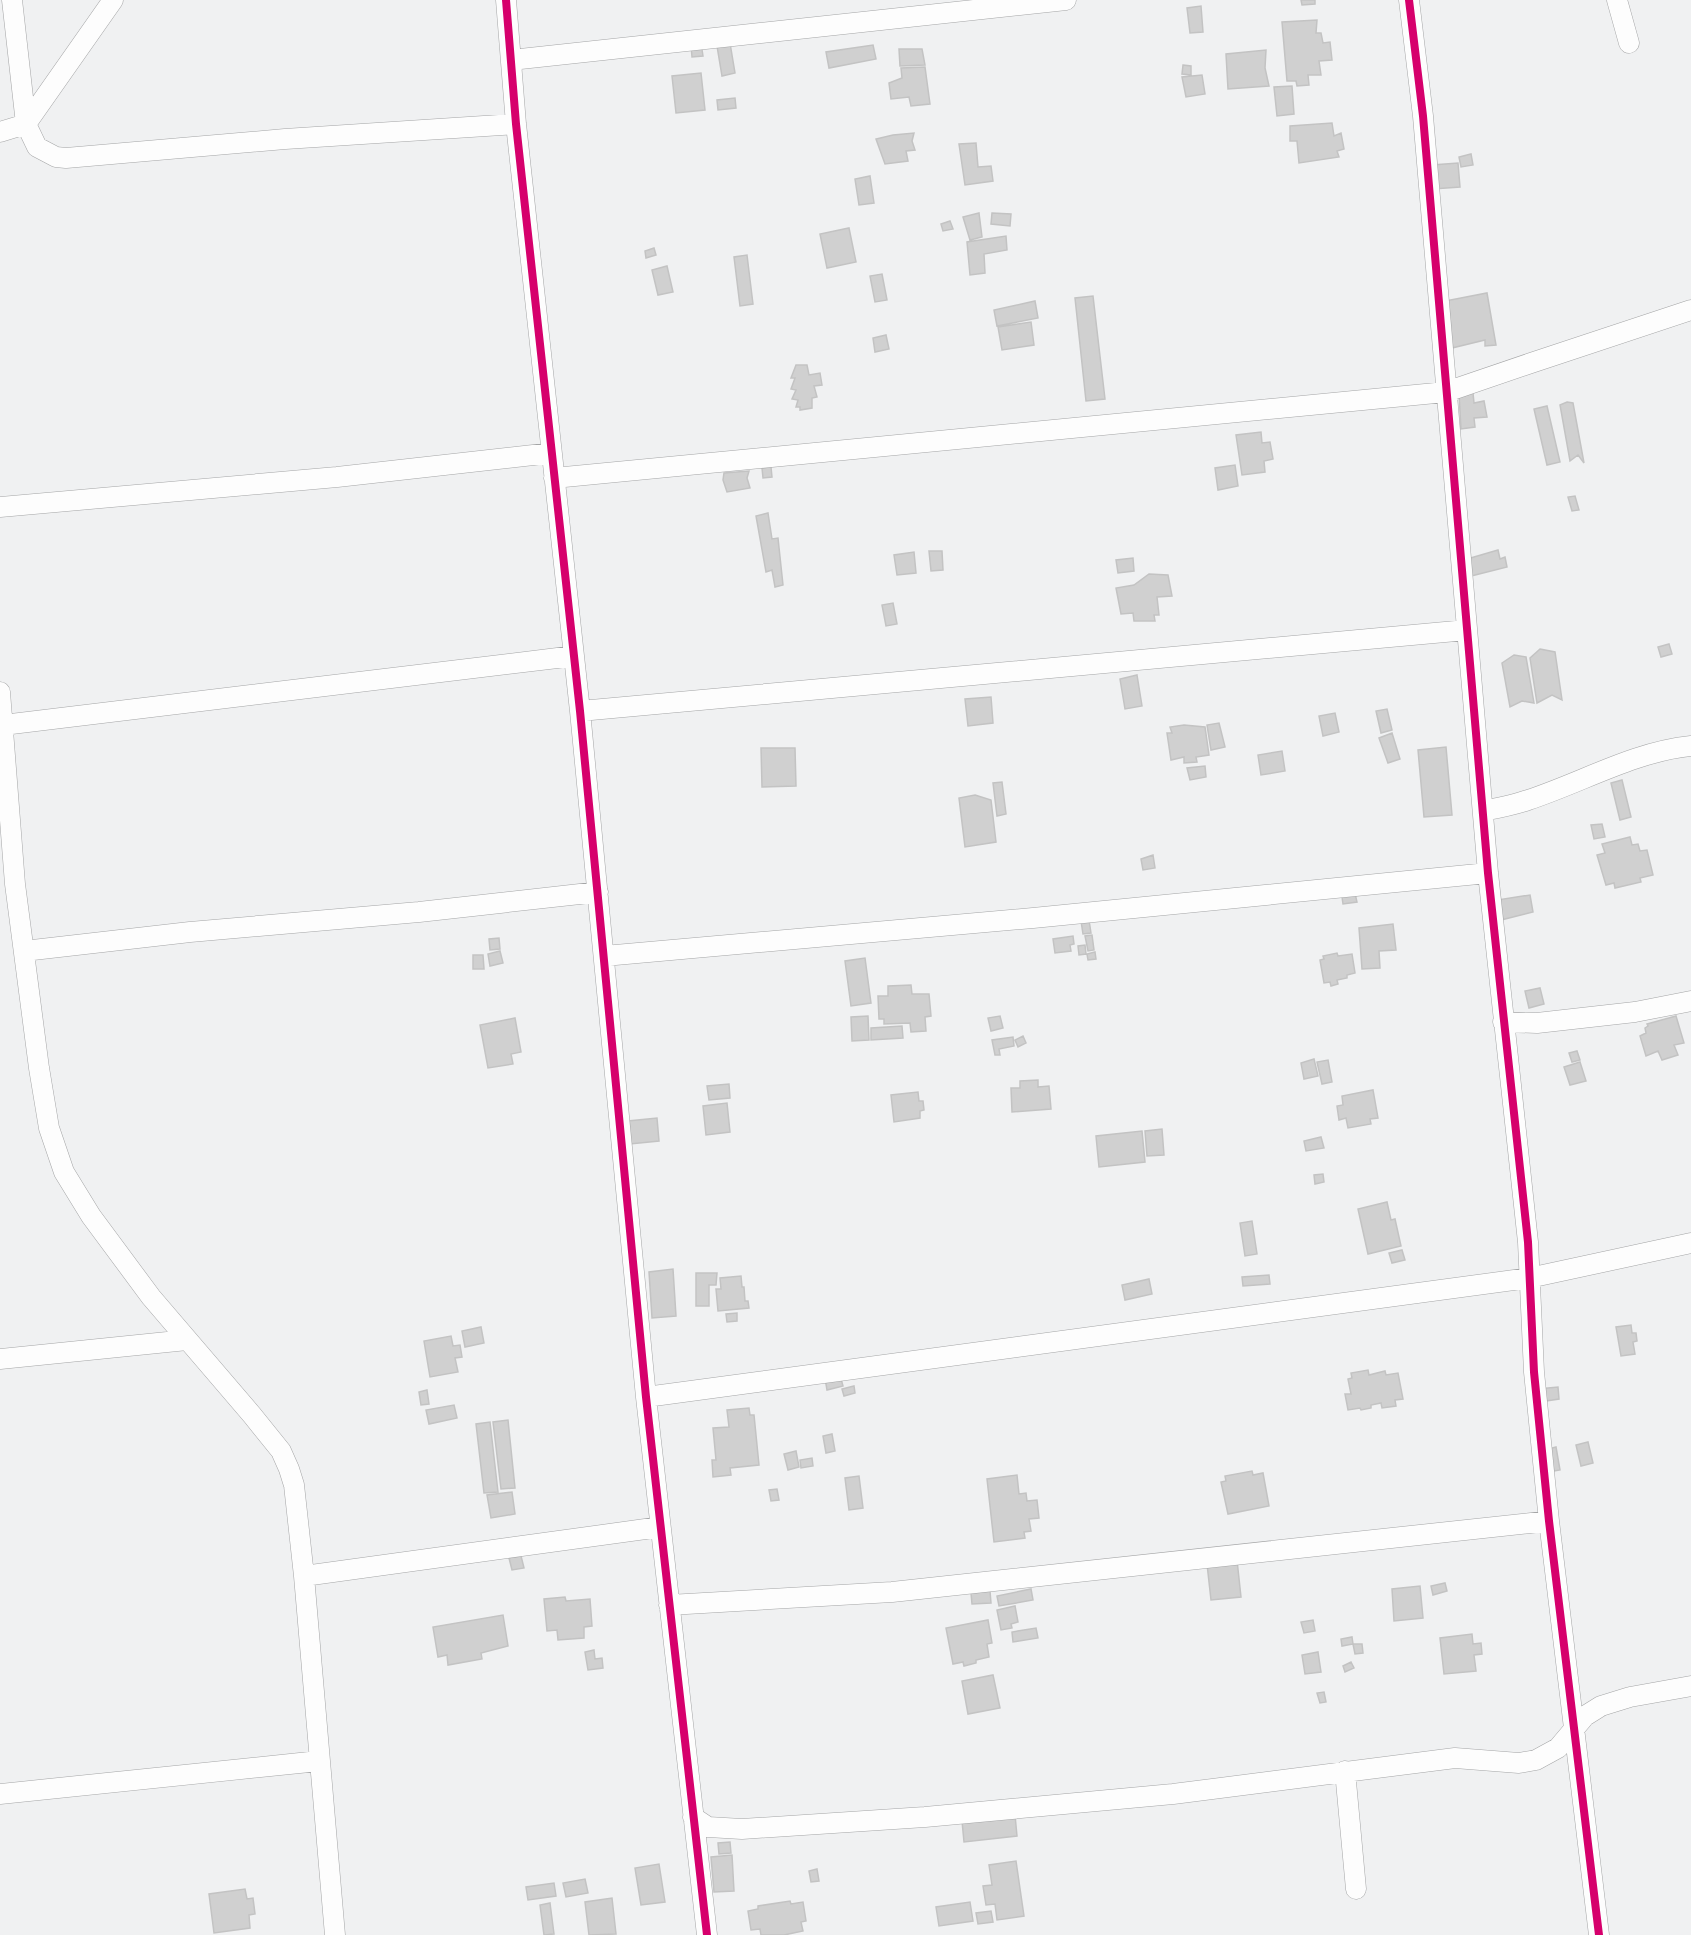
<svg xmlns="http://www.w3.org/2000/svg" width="1691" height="1935" viewBox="0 0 1691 1935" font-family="'Times New Roman',serif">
<rect width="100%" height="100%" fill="#f0f1f2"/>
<path fill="#d0d0d0" stroke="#c3c3c3" stroke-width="1.5" d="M1301,0h14v4l-13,1z
M1201,6l2,26 -13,1 -3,-25z
M1317,20l-1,13h5l2,10 7,-1 2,18 -13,1 2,14h-13l1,10 -12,1 -1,-5h-9l-5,-59z
M701,43l2,13 -11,1 -1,-12z
M730,43l5,30 -13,3 -5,-30z
M873,45l3,14 -47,9 -3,-16z
M899,49h23l3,16 -25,1z
M1266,50l-1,18 4,18 -41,3 -2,-35z
M1183,65l8,1v9l-9,-1z
M925,67l5,37 -19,2 -2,-9 -18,2 -2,-16 13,-5 -1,-10z
M701,73l4,37 -29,3 -4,-37z
M1202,75l3,19 -19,3 -4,-20z
M1292,86l2,28 -17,2 -3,-29z
M735,98l1,10 -18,2 -1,-10z
M1332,123l2,13 7,-3 3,16 -7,2 2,6 -40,6 -2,-22h-7v-15z
M914,133l-2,8 3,9 -9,1 2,10 -23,3 -9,-25 17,-4z
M976,143l2,24 13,-1 2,15 -28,4 -6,-41z
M1471,154l2,11 -12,2 -2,-10z
M1458,163l2,24 -27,2 -1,-24z
M870,176l4,27 -15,2 -4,-26z
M979,213l3,24 -12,3 -7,-23z
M992,213l19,1 -1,12 -19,-2z
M950,221l3,8 -10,2 -2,-7z
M849,228l7,34 -29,6 -7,-34z
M1006,236l1,14 -23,4 1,19 -15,2 -3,-33z
M654,248l2,7 -10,3 -1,-7z
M747,255l6,49 -13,2 -6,-49z
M667,266l6,26 -15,3 -6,-25z
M882,274l5,26 -12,2 -5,-26z
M1487,293l9,52 -11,1v-6l-33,8 -7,-47z
M1093,296l12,103 -19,2 -11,-103z
M1035,301l3,17 -41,8 -3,-16z
M1031,322l3,23 -32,5 -4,-23z
M886,335l3,14 -14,3 -2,-14z
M796,365h11l2,10 11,-2 2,12 -8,1 3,11 -5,1v10l-12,2v-3h-4l2,-7 -6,-1 4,-9 -5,-1 4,-11h-4z
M1473,393l1,10 10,-2 3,16 -13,1 1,9 -14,2 -2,-35z
M1567,402l6,1 11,60 -6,-8 -8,6 -10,-56z
M1547,406l13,56 -13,3 -13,-56z
M1261,432l1,11 8,-1 3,17 -9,2 1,11 -23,3 -6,-40z
M1235,465l3,21 -20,4 -3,-22z
M771,467l1,10 -9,1 -1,-10z
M749,471l-2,7 3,10 -23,4 -4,-12 1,-7z
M1575,496l4,14 -7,1 -4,-14z
M768,513l4,26 6,-1 5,47 -8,2 -3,-17 -6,2 -10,-56z
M1498,550l2,9 5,-2 2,10 -36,9 -4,-17z
M929,551h13l1,19 -12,1z
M914,552l2,21 -19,2 -3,-20z
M1133,558l1,13 -16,2 -2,-13z
M1149,574l19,1 4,21 -15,1 2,18h-5l1,6h-21l-1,-8 -12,1 -5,-26 18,-3z
M893,603l4,21 -11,2 -4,-21z
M1669,644l3,10 -11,3 -3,-10z
M1540,649l15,3 7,48 -10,-5 -15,8 -7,-45z
M1514,655l12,2 8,46 -12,-2 -12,6 -8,-44z
M1137,675l5,31 -17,3 -5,-30z
M991,697l2,26 -25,3 -3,-27z
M1387,709l5,21 -11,3 -5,-22z
M1335,713l4,19 -16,4 -4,-20z
M1219,723l6,24 -14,3 -4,-25z
M1184,725l21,2 4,28 -13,2 1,5 -13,1v-6l-13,3 -4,-27h5l-2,-6z
M1392,733l8,26 -12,4 -9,-25z
M1446,747l6,68 -28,2 -6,-67z
M761,748h34l1,38 -34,1z
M1282,751l3,20 -24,4 -3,-20z
M1205,766l1,11 -16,3 -3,-12z
M1622,780l9,37 -11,3 -9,-37z
M1002,782l4,32 -9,2 -4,-33z
M975,795l16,5 5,42 -31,5 -6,-49z
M1602,824l3,13 -11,2 -3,-14z
M1630,837l2,8 6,-1 2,7 7,-1 6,25 -13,3 1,4 -26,6 -1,-5 -8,2 -9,-30 8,-2 -3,-9z
M1153,855l2,13 -12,2 -2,-11z
M1354,889l3,13 -14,2 -2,-14z
M1530,895l3,17 -32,8 -4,-20z
M1089,920l2,13 -8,1 -2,-13z
M1393,924l3,26 -17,1 1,17 -18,1 -3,-41z
M1092,935l2,15 -6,1 -3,-15z
M1073,936l1,8 -4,1 1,6 -16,2 -2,-14z
M499,938l1,11 -10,1 -1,-11z
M1085,945l1,9 -7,1 -1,-9z
M500,951l3,12 -13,3 -2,-12z
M1095,952l1,7 -8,1 -1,-6z
M1337,953l1,3 14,-2 3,19 -8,2v3l-10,2 1,4 -7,2 -1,-4 -6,1 -4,-23 4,-1 -1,-3z
M473,955h10l1,14h-11z
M865,958l6,45 -20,3 -6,-45z
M911,985l1,9h17l2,22 -6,1 1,14 -15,1 -1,-9 -26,1v-5h-5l-1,-23h10v-10z
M1540,988l4,16 -15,4 -4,-17z
M868,1016l1,24 -17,1 -1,-24z
M1000,1016l3,12 -12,3 -3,-13z
M1676,1016l8,27 -10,2 4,10 -16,5 -4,-9 -12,5 -6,-20 6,-3 -1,-5 3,-2 -1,-2z
M515,1018l6,34 -10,2 2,10 -25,4 -8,-43z
M902,1026l1,12 -32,2v-12z
M1023,1036l3,7 -8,4 -3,-7z
M1013,1037l1,9 -15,3 1,6h-5l-3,-15z
M1577,1051l3,9 -8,2 -3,-9z
M1314,1059l4,17 -14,3 -3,-16z
M1328,1060l4,22 -10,2 -5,-22z
M1580,1062l6,19 -16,4 -6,-18z
M1038,1080v7l11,-1 2,23 -39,3 -1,-24h9v-7z
M729,1084l1,14 -21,2 -2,-14z
M1373,1090l5,28 -8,1 1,5 -23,4 -2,-10 -7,2 -2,-14 6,-1 -1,-9z
M918,1092l1,9h4l1,9 -4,1v7l-26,4 -3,-27z
M727,1103l3,29 -24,3 -3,-29z
M657,1118l2,23 -29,3 -2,-23z
M1162,1129l2,26 -17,1 -2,-25z
M1142,1131l3,31 -46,5 -3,-31z
M1321,1137l3,11 -18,3 -2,-10z
M1323,1174l1,8 -9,2 -1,-9z
M1387,1202l4,18 4,-1 6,27 -33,8 -10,-45z
M1252,1221l5,33 -12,2 -5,-33z
M1402,1250l3,10 -13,3 -3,-10z
M673,1269l3,47 -24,2 -3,-46z
M696,1273h21l-1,12h-7v21h-13z
M1269,1275l1,9 -27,2 -1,-9z
M741,1276l1,11h2l1,14h3l1,7 -31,3 -2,-22h5l-1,-11z
M1149,1279l3,15 -27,6 -3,-15z
M737,1313v8l-10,1 -1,-8z
M1631,1325l1,8h4l1,8 -4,1 2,12 -14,2 -5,-29z
M481,1327l3,16 -19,4 -3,-16z
M451,1336l2,10 7,-1 2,12 -7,1 3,14 -28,5 -6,-36z
M1368,1370l1,5 16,-4 1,4 12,-2 5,26 -8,1 1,6 -14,2 -1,-5 -10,2v3l-10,2 -1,-2 -12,2 -3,-16h6l-3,-15 4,-1 -1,-5z
M840,1375l3,11 -16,4 -2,-12z
M854,1386l1,7 -11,3 -2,-7z
M1558,1387l1,12 -19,3 -2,-13z
M427,1390l2,14 -8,1 -2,-13z
M454,1405l3,13 -28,6 -3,-14z
M749,1408l1,7h4l5,50 -29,3 1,7 -18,2 -1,-17h4l-3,-32 16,-1 -2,-17z
M508,1420l7,68 -14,1 -8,-67z
M490,1422l8,70 -14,1 -8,-69z
M832,1434l3,17 -9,2 -3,-17z
M1588,1442l5,21 -12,3 -5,-21z
M1556,1447l4,23 -11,2 -4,-22z
M796,1451l3,16 -11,3 -4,-16z
M812,1458l1,8 -12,2 -1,-8z
M1252,1471l1,4 10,-2 6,33 -41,8 -7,-32 5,-1 -1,-5z
M1017,1475l2,19 7,-1 1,8 10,-1 2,18 -10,1 2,12 -7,1 1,6 -31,4 -7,-63z
M859,1476l4,32 -14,2 -4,-32z
M777,1489l2,11 -8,1 -2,-11z
M512,1492l3,22 -24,4 -4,-23z
M521,1556l3,12 -12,2 -3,-12z
M1237,1560l4,37 -30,3 -4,-36z
M1445,1583l2,8 -14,4 -2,-9z
M1420,1586l3,32 -29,3 -2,-32z
M1031,1589l2,11 -34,6 -2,-10z
M990,1591l1,12 -19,1 -1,-11z
M565,1597l1,4 24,-2 2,27 -8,1v11l-26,2 -1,-10 -10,1 -3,-32z
M1015,1606l3,16 -7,2 1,4 -11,2 -4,-20z
M503,1615l5,31 -27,7 1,6 -34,6 -1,-10 -9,2 -5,-30z
M988,1620l4,23 -5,1 2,13 -13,3v3l-12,3 -1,-4 -10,2 -7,-36z
M1313,1620l2,11 -11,2 -3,-11z
M1036,1628l2,10 -25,4 -1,-10z
M1472,1634l1,10 8,-1 1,11 -8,1 2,16 -32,3 -4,-36z
M1352,1637l1,7 -11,2 -1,-7z
M1353,1644h9l1,9 -8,1z
M594,1650l1,9 7,-1 1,10 -15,2 -3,-18z
M1318,1652l3,20 -16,2 -3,-19z
M1351,1662l3,6 -9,4 -2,-6z
M993,1675l7,33 -32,6 -6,-33z
M1324,1692l2,10 -6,1 -3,-10z
M1015,1815l2,21 -53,6 -2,-21z
M730,1842l1,11 -12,1 -1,-11z
M732,1855l2,36 -20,1 -3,-35z
M1016,1861l8,55 -27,4 -2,-16 -9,1 -3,-19 9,-1 -3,-20z
M659,1864l6,38 -24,3 -6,-37z
M817,1869l2,12 -8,1 -2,-11z
M585,1879l3,14 -22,4 -3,-14z
M554,1883l2,13 -28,4 -2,-13z
M245,1889l2,10 6,-1 2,16 -6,1 1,13 -36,5 -5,-39z
M612,1898l4,36 -27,1 -4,-33z
M790,1901l1,3 12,-2 3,19 -5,1 2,9 -19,4h-23l-1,-6 -9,1 -3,-19 10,-2v-3z
M970,1902l3,19 -34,5 -3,-19z
M550,1903l4,31 -10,1 -4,-30z
M991,1911l2,11 -15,2 -2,-11z"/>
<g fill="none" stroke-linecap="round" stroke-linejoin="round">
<g stroke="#a4a5a6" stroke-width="21">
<path id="minor" d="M12,0l14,124 11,23 19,10 10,1 219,-19 231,-15
M506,0l10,124 64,587 66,686 61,538
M1409,0l14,116 65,757 40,369 6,130 15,149 50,414
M1617,0l12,43
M511,60l555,-60
M0,132l26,-8 87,-124
M554,478l892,-86 85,-29 160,-53
M0,507l337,-30 214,-24
M0,692l15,192 24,184 10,60 15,44 27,44 60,81 101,118 29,36 8,18 5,16 10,91 31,359
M580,711l887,-81
M3,725l571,-69
M1483,811c15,-3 31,-6 45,-11 55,-18 105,-48 163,-54
M24,951l166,-19 229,-20 179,-20
M604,956l429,-38 455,-45
M1503,1022l34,1 98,-11 56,-11
M0,1359l187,-19
M646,1397l883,-119 162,-35
M304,1576l356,-49
M669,1605l223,-13 657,-71
M1345,1771l11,118
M0,1794l319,-33
M693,1817l15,10 34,2 183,-12 248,-23 282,-36 64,5 17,-3 22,-12 27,-32 16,-10 29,-9 61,-11"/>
</g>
<use href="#minor" stroke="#fdfdfd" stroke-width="20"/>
<g stroke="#fdfeff" stroke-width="11">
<path id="cycleway" d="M506,0l10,124 64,587 66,686 61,538
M1409,0l14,116 65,757 40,369 6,130 15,149 50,414"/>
</g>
<use href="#cycleway" stroke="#d6006c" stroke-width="8"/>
</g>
</svg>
